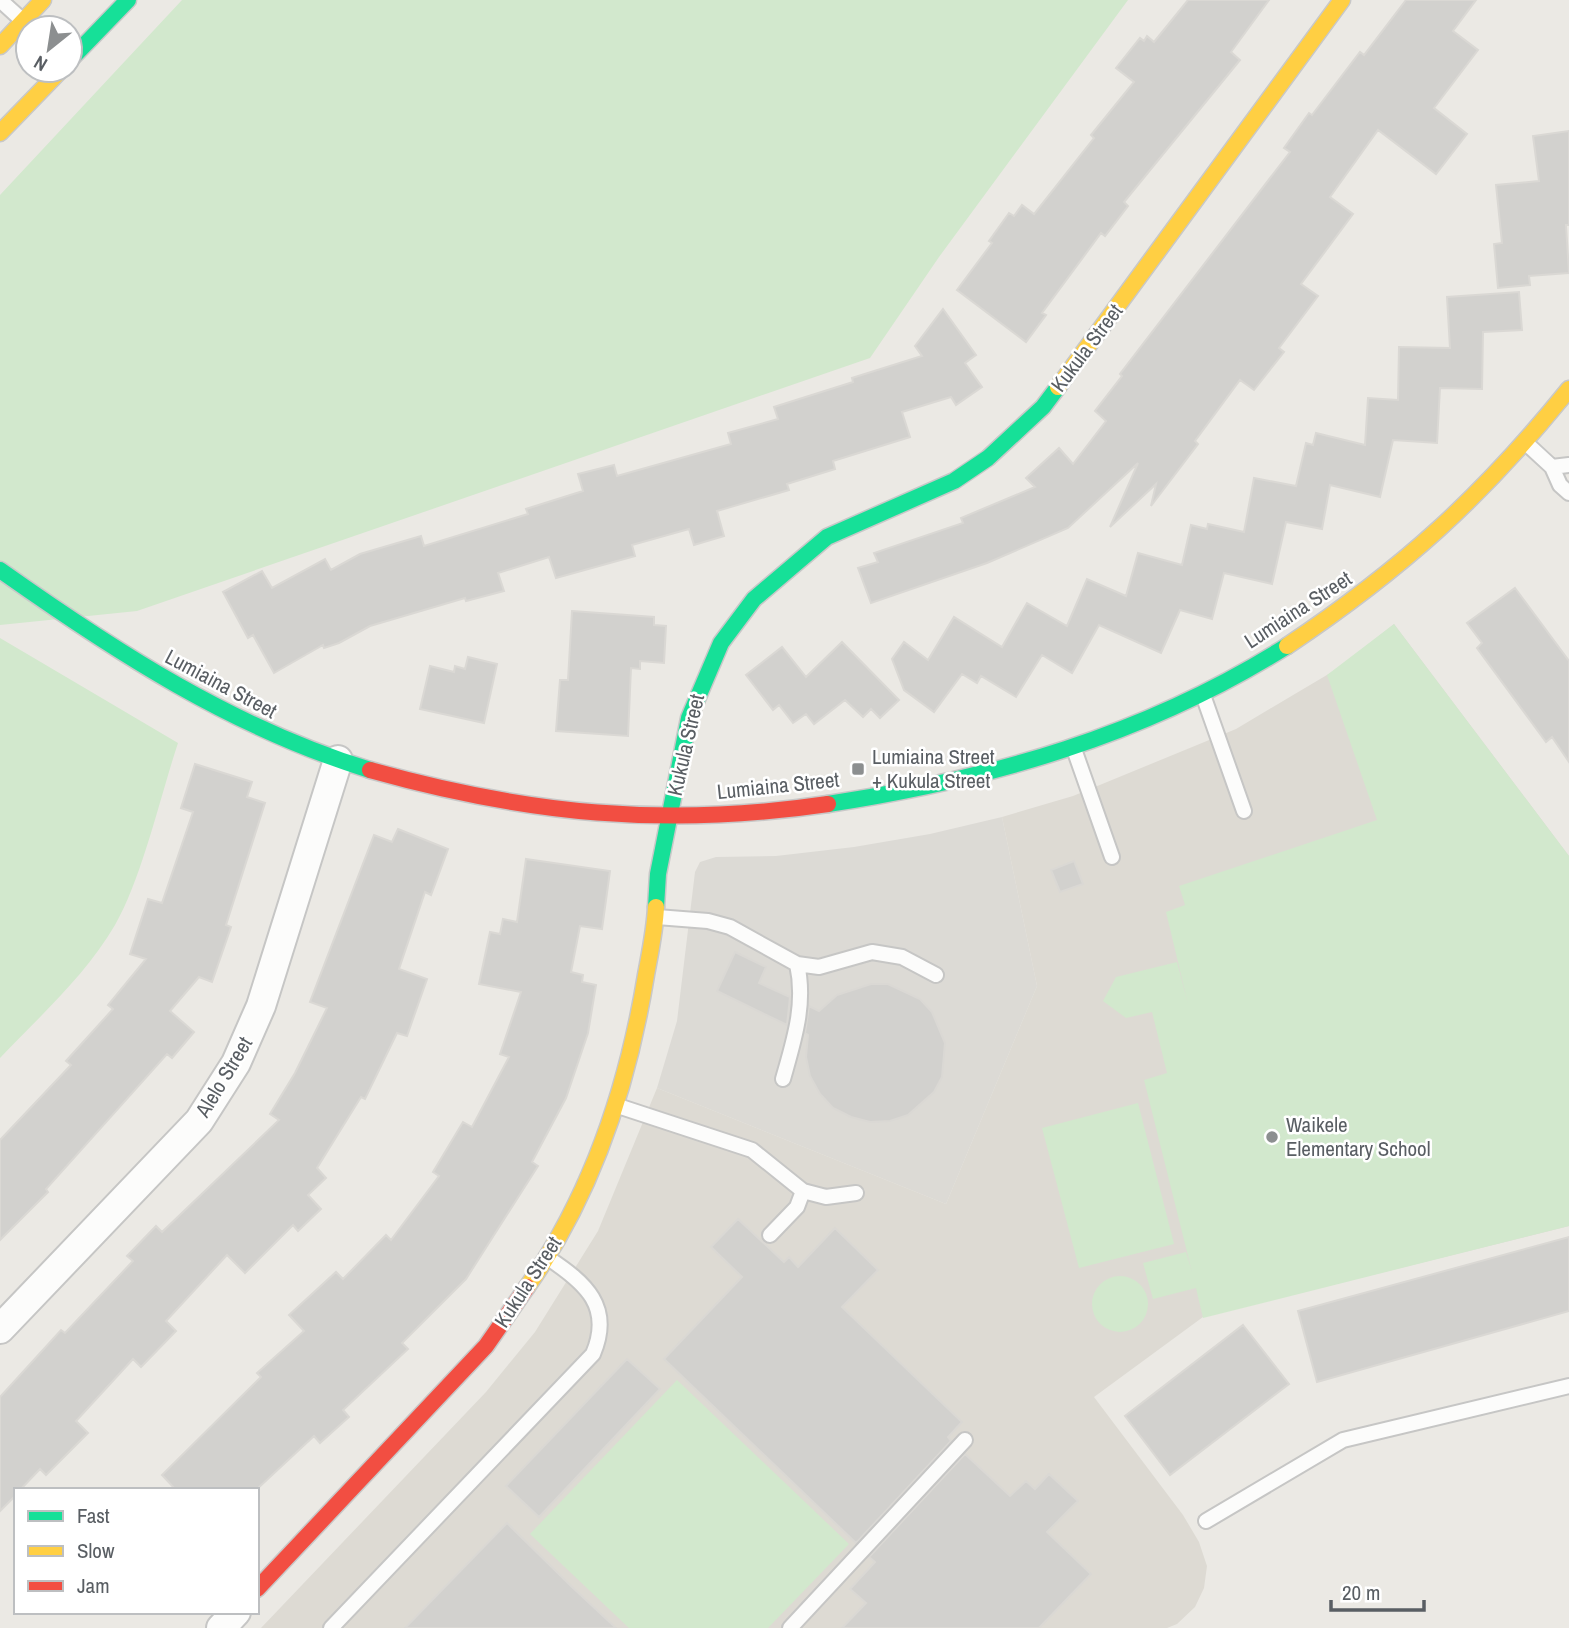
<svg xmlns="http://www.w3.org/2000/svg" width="1569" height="1628" viewBox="0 0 1569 1628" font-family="'Archivo Narrow',sans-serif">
<rect width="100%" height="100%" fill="#ebe9e4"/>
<path fill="#dcdad5" d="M1002,817l35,169 -91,218 -289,-116 20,-67 18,-149 5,-10 16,-5 60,-1 78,-9 76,-13z"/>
<path fill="#dddad3" d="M1394,624l175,232v370l-366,91 -109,80 89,118 16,27 8,24 -3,22 -9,19 -18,17 -10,4h-906l225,-236 49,-60 63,-101 59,-143 289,116 91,-218 -35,-169 71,-21 163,-67 101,-60z"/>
<path fill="#d2e8cd" d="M182,0h946l-189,257 -69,101 -733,253 -137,14v-430z
M1394,624l175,232v370l-366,92 -7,-30 -43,11 -10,-36 43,-11 6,20 -48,-192 23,-7 -15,-61 -26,6 -23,-17 13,-24 61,-15 11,42 -22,-92 19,-7 -6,-19 198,-66 -50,-145z
M0,638l178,105c-18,54 -36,135 -63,182 -29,50 -75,91 -115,133z
M1138,1103l36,141 -95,24 -37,-140z
M1092 1304a28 28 0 1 1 56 0a28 28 0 1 1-56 0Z
M677,1380l172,164 -81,84h-139l-99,-94z"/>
<path fill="#d2d1ce" stroke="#dad8d4" stroke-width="2" d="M1188,0h81l-38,52 9,8 -116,142 4,4 -23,30 -4,-3 -59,80 4,2 -20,27 -69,-52 35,-47 -3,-2 20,-28 5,3 8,-11 12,9 60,-76 -3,-3 43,-53 -18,-14 24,-30 4,3 3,-5 7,6z
M1406,0h70l-23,31 25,19 -44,58 33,26 -31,40 -58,-44 -48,67 23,17 -52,70 17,12 -39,52 5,4 -30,38 -14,-10 -45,61 3,3 -47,62 5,-22 -46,43 28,-64 -70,65 -81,35 -116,40 -13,-35 20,-6 -4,-9 89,-30 -2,-5 74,-31 -9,-9 33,-30 14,16 33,-43 -11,-10 27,-35 -2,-2 170,-222 -6,-4 25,-35 3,2 48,-63 4,3z
M1569,131v94h-3l3,48 -40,3 1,9 -32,3 -4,-44 8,-1 -6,-58 43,-4 -6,-45z
M1519,292l3,38 -39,2 -1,57 -42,-1 -3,55 -44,-3 -13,57 -50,-12 -8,44 -36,-7 -14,62 -48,-11 -12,46 -32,-9 -19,43 -62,-28 -27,48 -30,-18 -26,42 -35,-21 -4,7 -15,-9 -28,38 -30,-22 -12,-31 12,-17 24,18 26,-43 48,30 25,-44 40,23 20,-47 39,17 12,-43 44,12 9,-40 16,4 1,-5 36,8 10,-54 42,8 10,-43 7,2 3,-12 49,12 3,-47 30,2 1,-53 51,1 -3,-51z
M943,309l33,46 -11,8 17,24 -26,18 -5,-8 -49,15 8,25 -77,24 2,8 -48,15 2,6 -72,21 7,25 -30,9 -5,-16 -57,16 3,11 -79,22 -7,-21 -51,16 6,18 -38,10 -1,-3 -95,28 -31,17 -15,5 -1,-3 -49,28 -21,-38 -5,3 -25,-46 39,-21 10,17 53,-29 6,11 29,-16 61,-18 3,10 104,-32 -2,-5 57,-18 -5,-17 36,-9 3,11 114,-32 -3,-11 50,-14 -4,-12 79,-25 -1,-4 70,-22 -7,-10z
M1515,588l54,73v101l-17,-25 -6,5 -69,-94 5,-5 -15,-20z
M572,611l82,6v8l12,1 -2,37 -24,-2v8l-9,-1 -3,68 -72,-5 4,-51h8z
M842,642l57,58 -19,18 -9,-9 -8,8 -18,-17 -31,24 -8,-10 -13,9 -14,-18 -6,5 -27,-35 36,-28 24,30z
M468,657l29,7 -13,59 -64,-14 10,-43 24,6 1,-6 10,3z
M195,764l57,18 -5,15 18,6 -39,122 5,2 -19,55 -13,-5 -29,34 24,21 -22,26 -5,-4 -121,135 2,3 -48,48v-100l71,-75 -5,-4 47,-52 -5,-4 38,-46 -16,-5 18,-55 14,4 31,-91 -12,-4z
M398,829l50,20 -17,46 -6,-3 -26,77 28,10 -20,57 -10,-3 -32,66 -4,-2 -44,71 9,10 -18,17 13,14 -23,22 -5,-6 -48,48 -18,-18 -61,66 10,10 -35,36 -8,-8 -57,62 12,12 -42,42 -6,-6 -20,21h-4v5l-16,16v-114l61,-67 4,3 68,-72 -6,-5 29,-30 6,6 117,-112 -9,-6 25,-41 32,-65 -17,-6 64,-167 18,7z
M526,859l84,12 -8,58 -22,-3 -9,46 12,3 -1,7 14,3 -8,48 -22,65 -34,64 6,4 -72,113 -64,64 6,6 -65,61 6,7 -29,26 -6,-7 -58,54h-80l-14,-15 99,-98 -4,-4 47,-42 -15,-16 47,-43 7,7 43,-44 5,5 48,-64 -6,-4 30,-50 9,5 37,-70 -9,-3 21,-62 -42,-8 11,-52 10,2 3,-15 14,3z
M1074,861l9,23 -23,8 -9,-22z
M735,952l31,15 -7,16 31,14 -3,28 -70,-34z
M871,984h17l32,15 12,13 13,31 -3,34 -8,15 -26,23 -18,6 -20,1 -19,-5 -18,-9 -13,-14 -10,-18 -4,-19 2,-22 -3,-2 4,-27 10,5 18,-16z
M738,1219l46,43 5,-5 9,10 37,-39 43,42 -36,37 120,115 -14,15 3,4 -95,102 -192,-184 78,-82 -31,-30z
M1569,1237v74l-252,71 -19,-71z
M1243,1325l46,59 -119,91 -45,-59z
M627,1359l33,30 -121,128 -33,-31z
M965,1454l45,42 16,-15 9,8 14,-15 29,27 -31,31 44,42 -52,54h-197l24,-25 -16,-14 25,-27 -6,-5z
M507,1523l64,63 45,42h-211z"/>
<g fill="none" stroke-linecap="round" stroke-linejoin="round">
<g stroke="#c6c6c5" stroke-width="18">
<path id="lane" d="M0,0l22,20
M1526,443l26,24 8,18 9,8
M1552,467l17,-2
M1203,695l41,116
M1074,749l38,108
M657,917l51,4 22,6 67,37 22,3 53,-15 30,5 34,18
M783,1079c11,-39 23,-75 14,-115
M618,1106l134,44 51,41 23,6 30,-4
M770,1235l27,-28 6,-16
M1206,1521l137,-81 226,-54
M331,1628l262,-274c20,-47 -7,-71 -45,-96
M790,1628l175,-188"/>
</g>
<g stroke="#c6c6c5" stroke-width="32">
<path id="street" d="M0,1329l199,-208 37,-58 25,-57 77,-246
M221,1628l15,-16"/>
</g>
<g stroke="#c8c8c8" stroke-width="19">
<path id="fast" d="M70,60l58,-60
M0,570c116,82 233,158 370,200
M828,804c163,-25 318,-69 459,-158
M656,907l2,-33 31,-156 32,-75 33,-44 73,-62 127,-56 34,-23 55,-51 15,-20"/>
</g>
<g stroke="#c8c8c8" stroke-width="19">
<path id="slow" d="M0,46l43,-46
M0,133l61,-63
M1058,387l284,-387
M1287,646c115,-77 195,-149 282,-257
M527,1287c65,-92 101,-202 119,-312 4,-22 9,-45 10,-68"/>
</g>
<g stroke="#c8c8c8" stroke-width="19">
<path id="jam" d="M370,770c157,44 296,58 458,34
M257,1589l229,-243 41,-59"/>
</g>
<use href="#lane" stroke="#fcfcfb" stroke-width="14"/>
<use href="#street" stroke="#fcfcfb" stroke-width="28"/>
<use href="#fast" stroke="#16e098" stroke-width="16"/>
<use href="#slow" stroke="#ffcf43" stroke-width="16"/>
<use href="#jam" stroke="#f24e42" stroke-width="16"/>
</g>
<g fill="#8c8f90" stroke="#fff" stroke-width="2.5">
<rect x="851" y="762" width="14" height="14" rx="3.5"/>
<circle cx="1272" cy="1137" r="7"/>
</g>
<g text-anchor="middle" stroke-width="5" stroke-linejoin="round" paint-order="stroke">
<g font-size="21" fill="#595e63" stroke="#fff">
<text transform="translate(1087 348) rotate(-53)" y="7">Kukula Street</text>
<text transform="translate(1298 610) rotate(-33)" y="7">Lumiaina Street</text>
<text transform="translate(221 684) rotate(28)" y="7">Lumiaina Street</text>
<text transform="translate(686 745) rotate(-77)" y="7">Kukula Street</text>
<text transform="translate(778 786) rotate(-6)" y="7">Lumiaina Street</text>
<text transform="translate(224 1077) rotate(-59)" y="7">Alelo Street</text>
<text transform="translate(528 1282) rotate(-57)" y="7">Kukula Street</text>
</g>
<g font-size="21" fill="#595e63" stroke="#fff" text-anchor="start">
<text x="872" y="764">Lumiaina Street<tspan x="872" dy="24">+ Kukula Street</tspan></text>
<text x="1286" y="1132">Waikele<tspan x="1286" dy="24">Elementary School</tspan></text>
</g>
</g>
<rect x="14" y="1488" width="245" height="126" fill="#ffffff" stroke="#bdbfc1" stroke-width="2"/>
<rect x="28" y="1511" width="35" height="10" fill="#16e098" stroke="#bdbfc1" stroke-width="2"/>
<text x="77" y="1523" font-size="21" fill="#595e63">Fast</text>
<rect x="28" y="1546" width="35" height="10" fill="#ffcf43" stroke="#bdbfc1" stroke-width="2"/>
<text x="77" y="1558" font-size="21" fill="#595e63">Slow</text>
<rect x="28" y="1581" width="35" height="10" fill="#f24e42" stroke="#bdbfc1" stroke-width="2"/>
<text x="77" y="1593" font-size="21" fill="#595e63">Jam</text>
<g transform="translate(49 49) rotate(210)"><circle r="33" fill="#ffffff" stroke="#bdbfc1" stroke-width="2"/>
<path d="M0-5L12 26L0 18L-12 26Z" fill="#8c8f90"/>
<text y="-10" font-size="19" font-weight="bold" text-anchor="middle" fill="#595e63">N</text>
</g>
<path d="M1331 1600v10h93v-10" fill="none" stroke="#595e63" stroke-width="3.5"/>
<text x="1342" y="1600" font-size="21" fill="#595e63" stroke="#ffffff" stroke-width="5" paint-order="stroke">20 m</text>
</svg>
